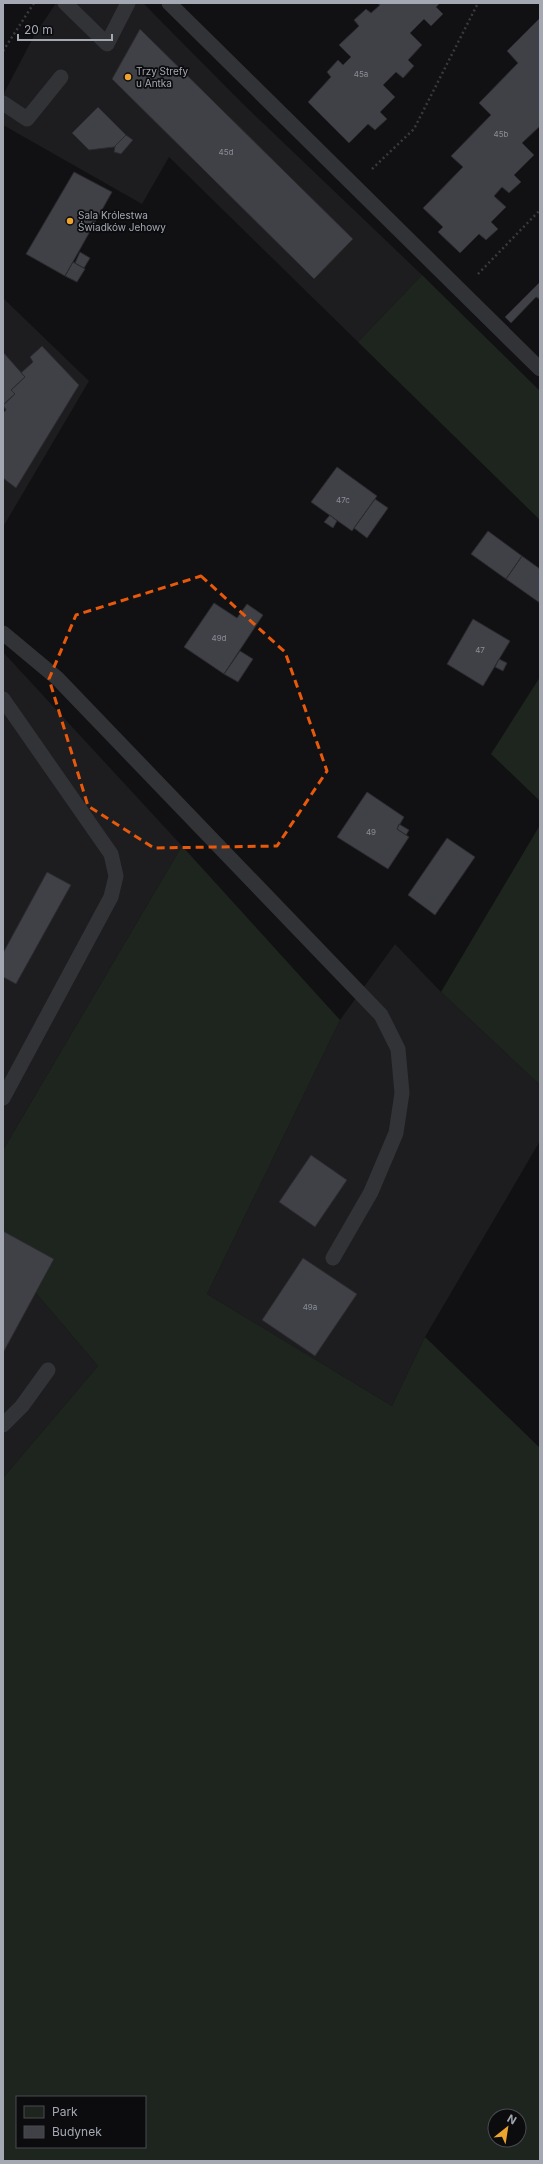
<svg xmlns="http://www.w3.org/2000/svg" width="543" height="2164" viewBox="0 0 543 2164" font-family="Inter,sans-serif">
<rect width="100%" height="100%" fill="#111113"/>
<path fill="#1d1d20" d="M56,3h87l100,101 179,171 -64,67 -189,-185 -27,47 -139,-79v-30l31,-59z
M3,298l86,83 -86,146z
M3,652l179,194 -179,304z
M395,944l46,48 99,93v56l-115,196 -33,69 -185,-112 133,-274z
M3,1231l51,28 -18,34 62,73 -95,112z"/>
<path fill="#1e251e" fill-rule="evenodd" d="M422,275l118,116v129l-182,-178z
M540,677v124l-49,-47z
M540,825v260l-99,-93z
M182,846l158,174 -133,274 185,112 33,-69 115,111v713h-537v-683l95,-112 -62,-73 18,-34 -51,-28v-81zM17,2097h128v50h-128zM495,2116h24v24h-24z"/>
<path fill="#404146" stroke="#2b2b2f" d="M377,3h63l-4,4 7,7 -12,12 -7,-7 -14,14 12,12 -14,15 6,6 -11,12 -7,-6 -13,13 12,12 -15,15 7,7 -12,11 -7,-6 -19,19 -41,-41 23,-25 -4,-5 11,-12 5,5 8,-8 -12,-12 20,-19 -5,-6 12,-11 5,4 9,-8z
M540,18v108l-18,17 12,12 -20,20 7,7 -12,11 -7,-6 -8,9 12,11 -15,15 7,7 -12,11 -7,-6 -19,19 -22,-21 5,-5 -20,-19 40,-41 -12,-11 40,-41 -12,-12 39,-40 -11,-12z
M140,29l213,210 -39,40 -202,-200z
M98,107l28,28 -12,12 -25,3 -17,-17z
M126,135l7,5 -12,14 -7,-2 1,-6z
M74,172l38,20 -47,84 -39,-22z
M80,252l10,6 -6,10 -9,-5z
M73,262l12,7 -8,13 -12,-6z
M540,282v17l-4,-2 -25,26 -6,-6z
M42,346l37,39 -63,103 -13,-10v-65l3,-3 -3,-5 12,-11 -4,-4 14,-13 -4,-4 12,-11 -3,-5z
M3,352l22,25 -14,13 4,4 -12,11z
M337,467l40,29 -25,35 -41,-29z
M375,499l13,9 -21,30 -13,-10z
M330,515l7,6 -4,7 -9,-6z
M488,531l34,25 -16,23 -35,-25z
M522,556l18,13v34l-34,-24z
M214,603l23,15 10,-14 16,11 -39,59 -40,-27z
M473,619l37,22 -27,45 -36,-22z
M240,651l13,8 -15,23 -14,-8z
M499,659l8,4 -4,8 -8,-4z
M367,792l37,25 -7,12 12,8 -21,32 -51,-32z
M399,824l10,6 -3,5 -9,-6z
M447,838l28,19 -40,58 -27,-20z
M47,872l24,13 -55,99 -13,-7v-24z
M311,1155l36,25 -32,47 -36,-25z
M3,1231l51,28 -51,94z
M303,1258l54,36 -42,62 -53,-36z"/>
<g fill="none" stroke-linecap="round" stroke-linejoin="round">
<path stroke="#383a3e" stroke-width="2.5" stroke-dasharray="2 3" stroke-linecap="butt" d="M3,51l31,-48
M372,169l42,-40 64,-126
M478,274l62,-64"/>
<path stroke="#323337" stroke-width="15" d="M65,3l42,41 21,-41
M169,3l371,366
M3,103l24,16 34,-42
M3,633l54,45 324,337 17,34 4,44 -6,40 -25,59 -38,66
M3,699l108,155 5,22 -5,21 -108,201
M3,1425l19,-19 26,-36"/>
</g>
<path fill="none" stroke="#e8590c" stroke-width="3" stroke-dasharray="8 5" stroke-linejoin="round" d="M201,576l84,76 42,119 -50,75 -123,2 -66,-42 -39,-127 27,-64z"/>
<g fill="#eda42e" stroke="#0c0c0e" stroke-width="1.5">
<circle cx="128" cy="77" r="4"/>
<circle cx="70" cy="221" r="4"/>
</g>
<g text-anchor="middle" stroke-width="3.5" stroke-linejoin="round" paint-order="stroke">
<g font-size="8" fill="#8a8e98">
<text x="361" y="77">45a</text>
<text x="501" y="137">45b</text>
<text x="226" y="155">45d</text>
<text x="343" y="503">47c</text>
<text x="219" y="641">49d</text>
<text x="480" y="653">47</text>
<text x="371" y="835">49</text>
<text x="310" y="1310">49a</text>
</g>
<g font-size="10" fill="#a3a8b3" stroke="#0c0c0e" text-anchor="start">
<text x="136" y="75">Trzy Strefy<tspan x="136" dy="12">u Antka</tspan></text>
<text x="78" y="219">Sala Królestwa<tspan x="78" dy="12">Świadków Jehowy</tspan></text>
</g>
</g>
<rect width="543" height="2164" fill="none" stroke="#a3a8b3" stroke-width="8"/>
<rect x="16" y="2096" width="130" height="52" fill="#0c0c0e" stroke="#484a50"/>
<rect x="24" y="2106" width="20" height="12" fill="#1e251e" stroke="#484a50"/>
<text x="52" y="2116" font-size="12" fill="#a3a8b3">Park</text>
<rect x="24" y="2126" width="20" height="12" fill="#404146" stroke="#484a50"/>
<text x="52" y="2136" font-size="12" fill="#a3a8b3">Budynek</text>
<g transform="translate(507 2128) rotate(30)"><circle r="19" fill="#0c0c0e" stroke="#484a50"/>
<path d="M0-3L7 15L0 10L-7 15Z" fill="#eda42e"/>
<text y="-6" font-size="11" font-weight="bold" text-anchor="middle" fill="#a3a8b3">N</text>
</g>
<path d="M18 34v6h94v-6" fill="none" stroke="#a3a8b3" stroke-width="2"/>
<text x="24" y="34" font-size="12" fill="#a3a8b3" stroke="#0c0c0e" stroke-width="3" paint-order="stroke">20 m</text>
</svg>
